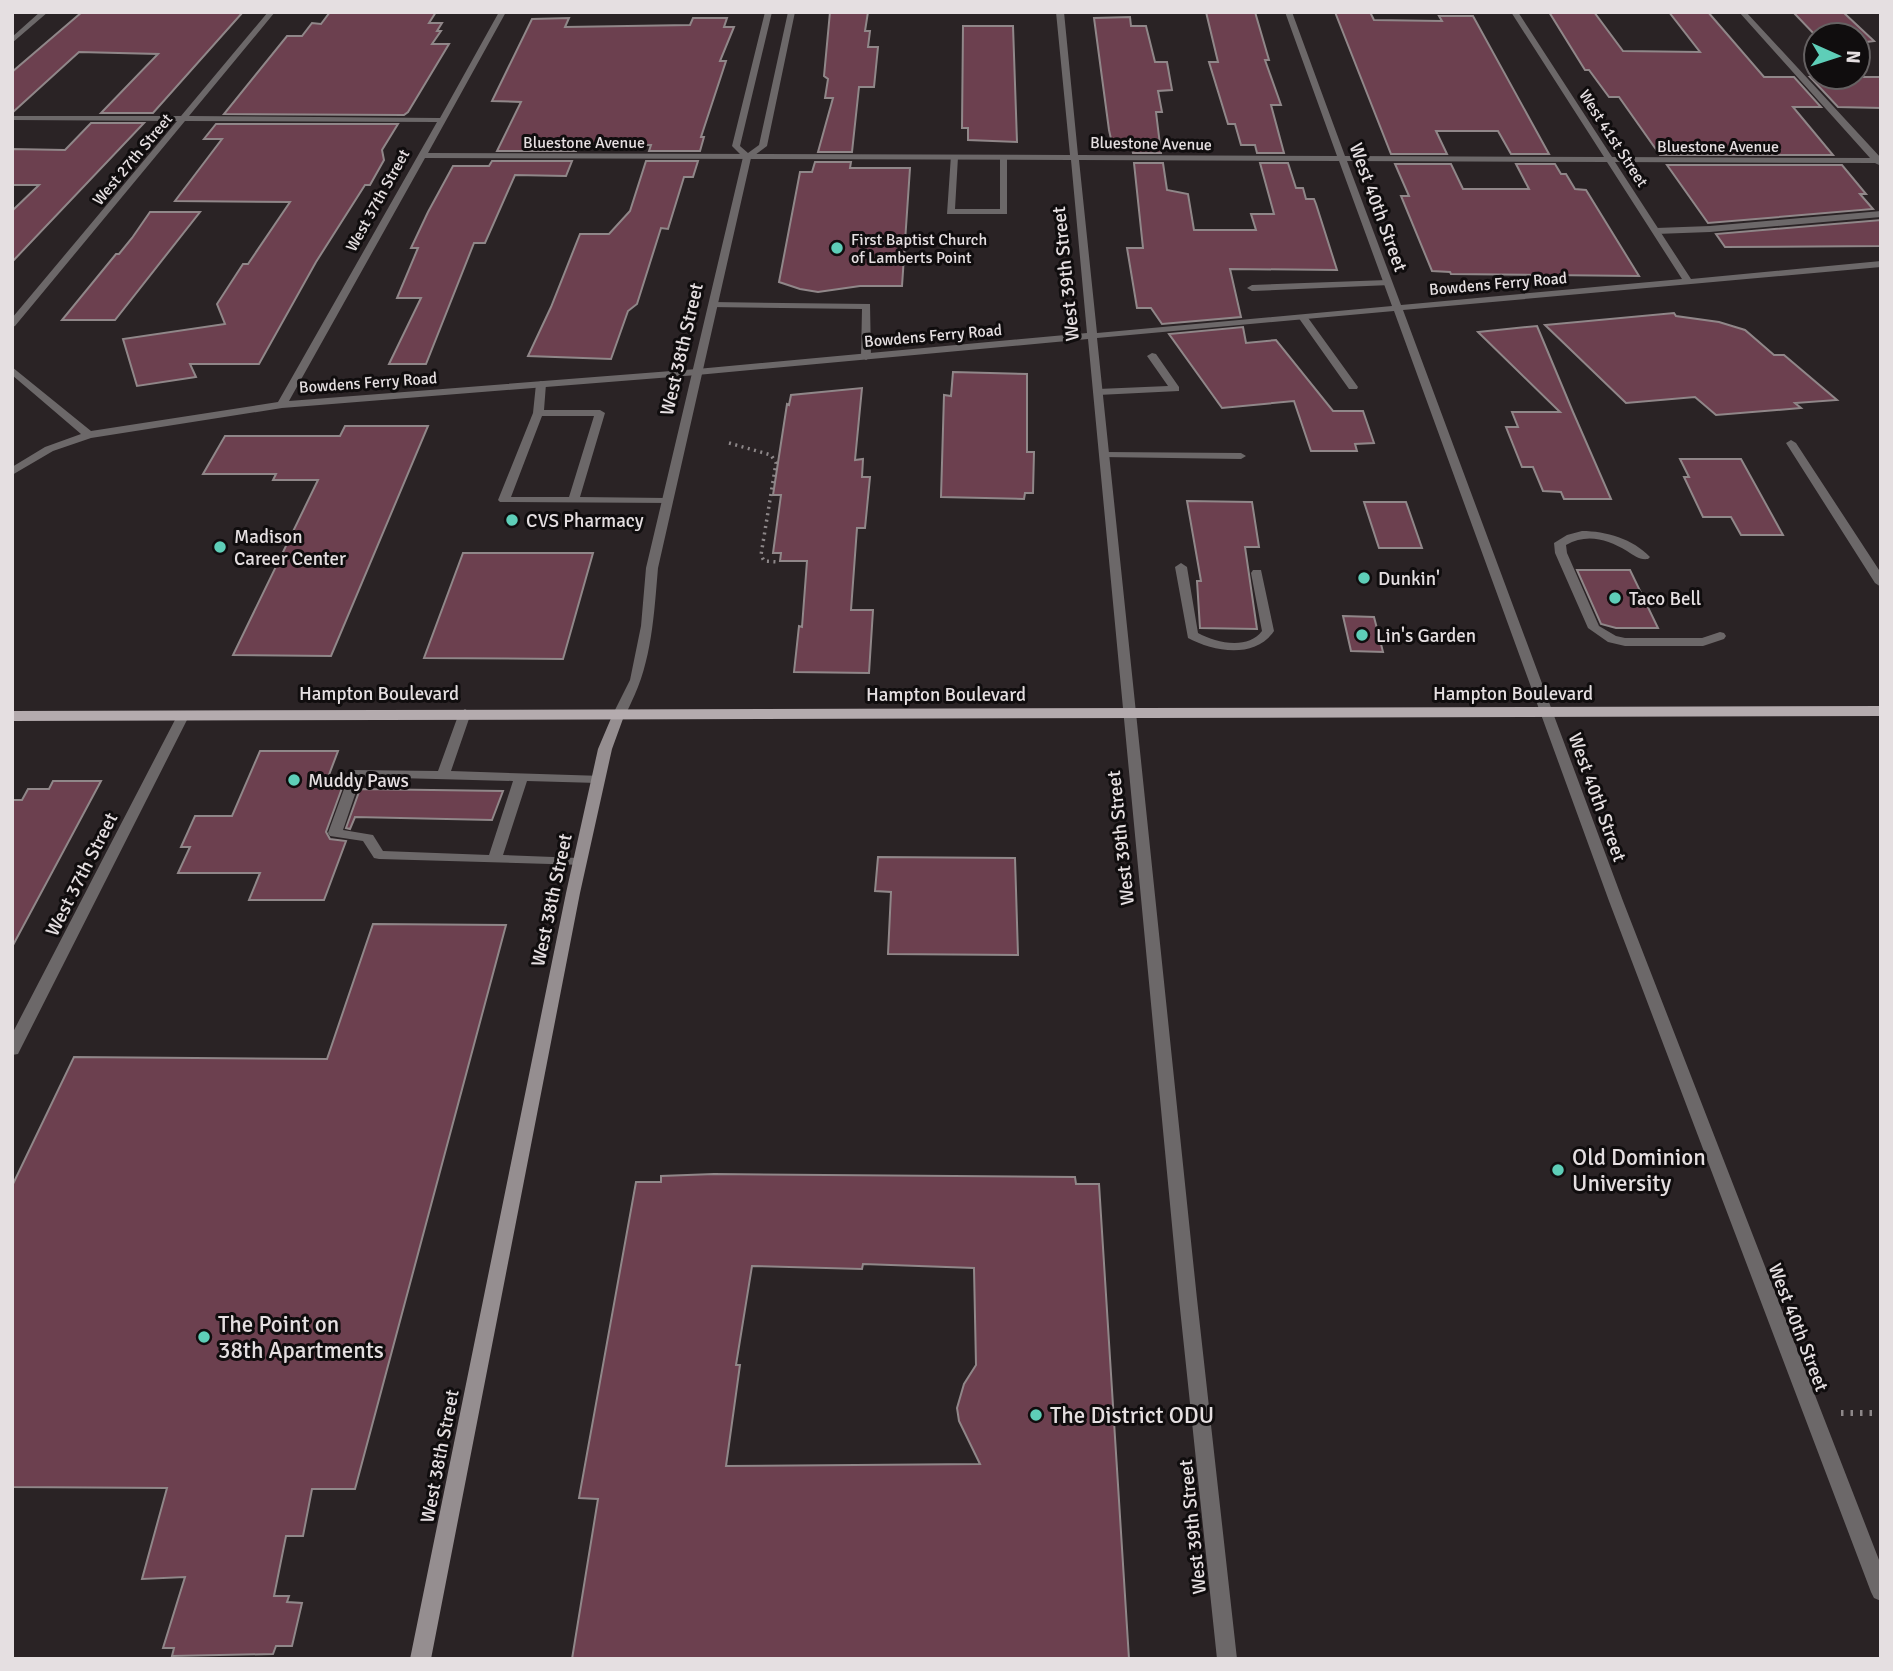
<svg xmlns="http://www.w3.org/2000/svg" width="1893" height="1671" viewBox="0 0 1893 1671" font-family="Signika,sans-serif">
<rect width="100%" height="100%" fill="#2a2325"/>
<path fill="#6c404f" stroke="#908789" stroke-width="2" fill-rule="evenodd" d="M82,12h161l-90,101h-52l57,-59 -79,-2 -67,61v-41z
M330,12h106l-7,11h13l-5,8h4l-9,13h17l-41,68 -4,3 -180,-1 63,-78h15l10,-13 9,1z
M830,12h38l-3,19h5l-2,16h10l-4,40h-15l-7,65h-34l15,-54h-8l3,-19 -4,-3z
M1206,12h49l14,48h-4l16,45h-10l13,48h-27l-2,-8h-14l-6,-21h-7l-19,-62h9z
M1335,12h35l4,8 68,1 -3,-5h34l76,138h-38l-13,-23h-62l11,23h-56z
M1549,12h45l29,39 77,1 -31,-40h39l56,65h30l27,30h-28l40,48h-173l-41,-58h-10l-20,-27h-4z
M1793,12h50l31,29 -16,2v-8l-42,1z
M1130,17l1,9h15l9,36h12l5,28 -14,1 4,21h-6l5,41h-28l-1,-5h-19l-4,-18 -15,-112z
M569,18l-4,9 125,-2 3,-7h34l-3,9h10l-14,34h6l-25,76h3l-4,14h-51l2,-6h-73l-2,6h-79l24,-49 -29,-1 40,-82z
M963,26h50l4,116 -49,-2v-12h-6z
M1810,77h71v31l-43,-1z
M91,123h53l-132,139v-51l27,-26h-27v-36l53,1z
M216,124h182l-16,26 2,10 -14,25h-5l-49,77 -57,102h-69l6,13 -59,9 -14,-47 102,-15 -8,-20 26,-40h5l42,-62 -115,-1 47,-62h-18z
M492,161h80l-6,15 -51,-1 -30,68h-11l-48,121h-37l32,-66h-24l21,-50h-7l17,-36 25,-46h36z
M646,161h52l-5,16h-9l-16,52 -7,-1 -24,76 -9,7 -17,48 -83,-3 23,-49 29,-73h29l21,-23z
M815,162h36l-1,6h60l-8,118h-42l-42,6 -18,-3 -21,-7 21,-110h12z
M1134,163h29l4,27 21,4 6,36h62l-5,-16h23l-14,-51h28l8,25h7l3,11h8l2,5 21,66 -107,-1 11,48 -79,7 -11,-16h-14l-10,-60h16z
M1395,164h56l12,25h66l-13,-25h39l6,10h5l9,15 11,1 53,86 -188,-2 -1,-2 -18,-1 -31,-75h8z
M1667,165h175l24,29h-6l13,15 -165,14z
M150,212h50l-85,108h-53l54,-66h3l13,-16z
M1881,220v26l-156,1 -9,-13z
M1674,313l2,3 43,6 26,8 29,25h10l53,45 -42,3 6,5 -85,7 -21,-18 -69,6 -81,-78z
M1537,326l36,86 38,87h-47l-3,-7 -18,-1 -10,-24h-11l-16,-40h12l-6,-15h48l-82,-80z
M1243,327l3,16 30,-3 57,71h30l11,32 -19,1 2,7h-46l-17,-50 -72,7 -53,-74z
M953,372l74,2v78h7l-1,41h-8l-1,6 -83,-2 3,-102 7,1z
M862,388l-7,72 8,-1 -1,18h8l-5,51h-8l-6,82h22l-4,63 -75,-1 5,-46 3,1 5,-66h-27l1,-8h-8l8,-58h-8l14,-91 2,1 2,-10z
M345,426h83l-97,230 -98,-1 85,-175h-45l3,-6h-73l22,-38h115z
M1680,459h61l42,76h-42l-10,-18h-28l-19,-40h5z
M1187,501l65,1 7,45h-14l12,82 -57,-1 -3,-47h4z
M1364,502h42l16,46h-43z
M463,553h130l-30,106 -139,-1z
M1577,570h53l28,58h-42l-15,-4z
M1343,616l31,1 9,35 -32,-1z
M260,751h78l-14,37h18l-16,44 4,7 16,2 -22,59h-75l11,-27h-82l12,-26h-9l14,-31h37z
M53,781h48l-89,166v-147h10l6,-11h21z
M360,789l143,2 -11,29 -137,-3 -5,12 -4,-1z
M878,857l137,1 3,97 -130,-1 3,-62 -16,-1z
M373,924l133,1 -151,564h-43l-9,47h-17l-12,60h15l-2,6 15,1 -10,43h-16l-3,8 -101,2 2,-8h-11l22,-71 -43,2 25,-91 -155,-1v-301l62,-129 253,2z
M714,1174l361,3 1,7h23l30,475h-557l26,-160 -19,-1 57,-316h25v-6zM863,1264l111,4 2,97 -12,19 -7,24 2,13 21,43 -254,2 14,-101h-4l16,-99 110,3z"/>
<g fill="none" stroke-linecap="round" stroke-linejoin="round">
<path stroke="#8d8789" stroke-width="3.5" stroke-dasharray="2 4.5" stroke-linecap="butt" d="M729,443l42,12 5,8 -15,92 3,6 15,1"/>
<path stroke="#8d8789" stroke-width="6" stroke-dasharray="2.5 7" stroke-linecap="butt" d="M1841,1413h40"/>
<path fill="#6c6869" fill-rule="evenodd" d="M951,155l7,2 -3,52h45v-52l7,-2v59h-60z
M1881,211v6l-171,15 -54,2 -4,-3 4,-3 54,-2z
M1387,280l5,3 -2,2 -138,6 -5,-3 5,-3z
M712,302l158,2 1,53 -5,3 -5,-3 1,-48 -153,-2v-4z
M1300,315h6l52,72 -1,2h-8l-51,-72z
M1152,353l4,1 23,33v4l-81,4 -5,-3 5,-3 70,-3 -21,-30z
M541,381l5,3 -2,26h56l5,3 -25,84 87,1 6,3 -2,2 -171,-1 -2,-2 35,-87 3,-29zM542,416h52l-25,81h-58z
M1105,452l136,1 5,3 -5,3 -140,-2 -1,-2z
M1582,531c24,0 51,8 68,26l-2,2c-9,1 -13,-3 -21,-8 -20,-12 -40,-18 -61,-6l1,8 32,73 17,10 9,2h77l18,-6 4,1 2,3 -2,3 -21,7h-78l-17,-4 -20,-14 -33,-75 -1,-10 13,-8z
M1181,563l6,4 11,66c18,10 50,17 64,-2l-11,-58 2,-3h8l13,61c-19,28 -60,21 -86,7l-13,-71z
M465,709l6,4 -20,58 152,5 2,3 -2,3 -5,1 -71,-2 -24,74 76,3 7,4 -2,3 -205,-6 -5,-1 -11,-17 -33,-5 -2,-3 23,-63 87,1 21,-58zM361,777l152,4 -24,74 -106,-4 -10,-16 -30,-5z"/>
<path fill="#6c6869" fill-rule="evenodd" d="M40,12h8l-36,31v-6z
M268,12h7l-86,104 251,2 59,-106h7l-78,141 642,2 -14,-143h8l14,143 259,1 -52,-144h7l53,144 259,1 -93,-145h7l94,145 258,1 -131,-146h7l135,146v8l-6,-3 -260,-1 76,117 190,-18v6l-478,43 220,591 258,664v36l-7,-3 -3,-6 -262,-691 -215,-590 -297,27 100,961 40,360h-20l-38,-360 -91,-960 -391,36 -415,33 -191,30 -38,13 -41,24v-8l33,-20 36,-13 -69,-59v-8l79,64 187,-29 159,-280 -252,-1 -170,205 -3,1v-9l165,-197 -165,-1v-4h169zM425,158l646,2 16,173 -390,36 -408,32zM1079,160l260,1 53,145 -295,27zM1347,161l260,1 75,117 -281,26z
M1791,440l5,3 85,130v14l-6,-4 -89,-140z
M183,712l6,4 -169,334 -2,4 -6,1v-21l165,-318z"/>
<path fill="#6c6869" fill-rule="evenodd" d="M765,12h7l-32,134 8,7 11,-8 29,-133h7l-28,134 -16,12 -93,410c-4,46 -6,93 -27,135 -4,8 -5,14 -13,17l-6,-4 18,-36 11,-54 5,-58 97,-411 -11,-11z"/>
<path fill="#958e90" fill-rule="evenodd" d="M618,712l6,4 -12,33 -32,144 -149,766h-21l156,-766 32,-144 14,-33z"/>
<path fill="#b4abae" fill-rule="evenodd" d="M1881,706v10l-1869,5v-10z"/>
</g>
<g fill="#5eceb8" stroke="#100d0e" stroke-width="2.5">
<circle cx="837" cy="248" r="7"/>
<circle cx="512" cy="520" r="7"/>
<circle cx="220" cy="547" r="7"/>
<circle cx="1364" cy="578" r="7"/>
<circle cx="1615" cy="598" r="7"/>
<circle cx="1362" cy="635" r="7"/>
<circle cx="294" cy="780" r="7"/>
<circle cx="1558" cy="1170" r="7"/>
<circle cx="204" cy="1337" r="7"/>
<circle cx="1036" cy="1415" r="7"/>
</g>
<g text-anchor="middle" stroke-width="6" stroke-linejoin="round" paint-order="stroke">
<g font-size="16" fill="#e5dfe1" stroke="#100d0e">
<text transform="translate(1614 138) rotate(57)" y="6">West 41st Street</text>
<text x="584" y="148">Bluestone Avenue</text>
<text transform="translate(1151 143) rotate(1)" y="6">Bluestone Avenue</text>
<text x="1718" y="152">Bluestone Avenue</text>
<text transform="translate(132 159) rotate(-50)" y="6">West 27th Street</text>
<text transform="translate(377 200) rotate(-61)" y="6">West 37th Street</text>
<text transform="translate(1498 283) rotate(-5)" y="6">Bowdens Ferry Road</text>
<text transform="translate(933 335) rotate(-5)" y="6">Bowdens Ferry Road</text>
<text transform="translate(368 382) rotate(-4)" y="6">Bowdens Ferry Road</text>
</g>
<g font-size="16" fill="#e5dfe1" stroke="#100d0e" text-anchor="start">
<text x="851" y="245">First Baptist Church<tspan x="851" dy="18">of Lamberts Point</tspan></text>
</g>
<g font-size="19" fill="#e5dfe1" stroke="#100d0e">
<text transform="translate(1379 207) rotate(70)" y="7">West 40th Street</text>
<text transform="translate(1065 274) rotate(-96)" y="7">West 39th Street</text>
<text transform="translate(681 349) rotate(-77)" y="7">West 38th Street</text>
<text x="379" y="700">Hampton Boulevard</text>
<text x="1513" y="700">Hampton Boulevard</text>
<text x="946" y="701">Hampton Boulevard</text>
<text transform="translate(1598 797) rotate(70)" y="7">West 40th Street</text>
<text transform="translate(1120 838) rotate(-96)" y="7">West 39th Street</text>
<text transform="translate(81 874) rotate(-63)" y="7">West 37th Street</text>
<text transform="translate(551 900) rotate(-78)" y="7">West 38th Street</text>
<text transform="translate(1799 1327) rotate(69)" y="7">West 40th Street</text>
<text transform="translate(439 1456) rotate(-79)" y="7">West 38th Street</text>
<text transform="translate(1192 1527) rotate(-96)" y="7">West 39th Street</text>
</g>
<g font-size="19" fill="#e5dfe1" stroke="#100d0e" text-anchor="start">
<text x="526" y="527">CVS Pharmacy</text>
<text x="234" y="543">Madison<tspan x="234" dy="22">Career Center</tspan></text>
<text x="1378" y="585">Dunkin'</text>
<text x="1629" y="605">Taco Bell</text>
<text x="1376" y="642">Lin's Garden</text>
<text x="308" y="787">Muddy Paws</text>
</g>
<g font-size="23" fill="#e5dfe1" stroke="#100d0e" text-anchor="start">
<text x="1572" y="1165">Old Dominion<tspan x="1572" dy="26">University</tspan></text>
<text x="218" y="1332">The Point on<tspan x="218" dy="26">38th Apartments</tspan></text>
<text x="1050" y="1423">The District ODU</text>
</g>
</g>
<rect width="1893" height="1671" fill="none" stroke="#e5dfe1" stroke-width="28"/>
<g transform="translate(1837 56) rotate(93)"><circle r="33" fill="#100d0e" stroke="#656162" stroke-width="2"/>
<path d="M0-5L12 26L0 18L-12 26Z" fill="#5eceb8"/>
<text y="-10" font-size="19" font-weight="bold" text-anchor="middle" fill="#e5dfe1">N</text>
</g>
</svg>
